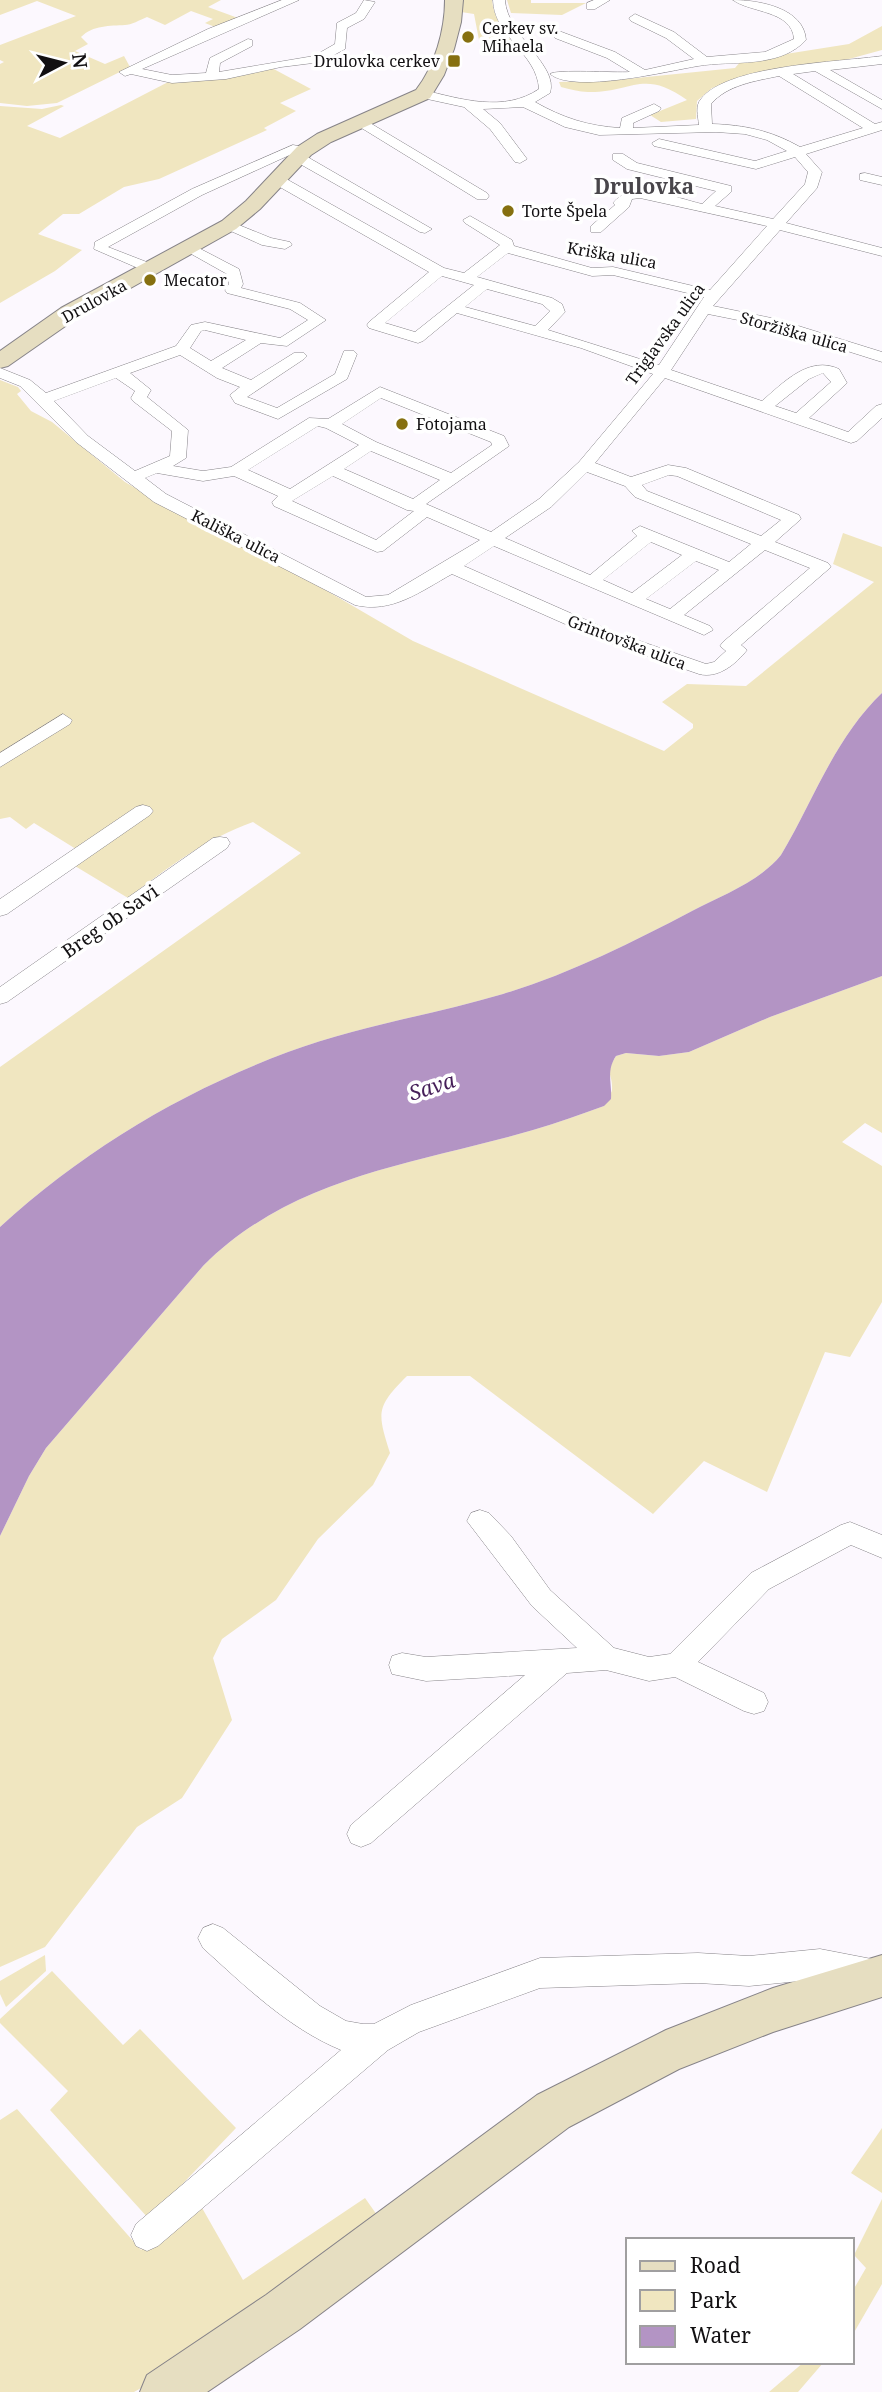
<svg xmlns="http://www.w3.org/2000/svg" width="882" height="2392" font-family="'Noto Serif',serif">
  <rect width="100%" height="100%" fill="#fcf8fe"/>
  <g fill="#f0e6c0">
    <path d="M0 0H221L208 7 238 18 215 27 205 23 213 19 191 11 165 25 147 17C140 20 131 25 125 25 110 26 93 25 81 37L88 44 75 51 105 64 124 56 130 67 57 103 27 106 0 103V64L4 62 0 60V45L76 16 37 1 0 15Z"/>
    <path d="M460 0H492C494 20 506 34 518 50L506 54 479 40 474 14 461 12Z"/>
    <path d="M507 0H531V3H586L562 15 511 13Z"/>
    <path d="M882 26V50L838 62 736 79 712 88 697 101 696 119 661 122 650 115 687 100C643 68 631 93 588 92 579 92 570 89 561 87L559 82 617 80 735 68 741 61 849 44Z"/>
    <path d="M270 67 311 89 280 103 296 111 264 128 267 130 159 179 124 187 79 214H63L38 234 82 250 55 271 0 303V106L42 109 61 105 64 106 27 126 60 138 172 80Z"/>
    <path d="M0 380 18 387 21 391 17 394 31 411 52 422 125 482 170 508 298 574 413 641 664 751 693 728V724L662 702 687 684 746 686 874 582 833 564 843 533 882 547V693C834 739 814 800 781 855 759 882 722 895 692 911 631 943 569 974 503 994 432 1015 358 1026 288 1052 181 1092 84 1150 0 1227V1067L301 853 253 822C207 838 167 868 128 898L70 863 84 854 34 823 26 829 10 817 0 819Z"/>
    <path d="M882 976V1133L865 1123 842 1142 882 1166V1302L850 1357 825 1352 767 1492 704 1461 653 1514 470 1376H407C376 1407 377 1412 390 1453L373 1485 318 1539 276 1600 222 1639 213 1658 232 1720 182 1798 137 1827 45 1947 0 1967V1536L29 1476 46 1448 203 1266C294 1175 416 1164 533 1130 557 1123 581 1114 604 1106 606 1102 611 1094 612 1090 613 1073 604 1075 616 1056L626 1053 659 1056 689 1052 770 1017Z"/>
    <path d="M45 1955 46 1971 6 2007 0 1994V1981Z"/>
    <path d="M52 1971 123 2045 140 2029 236 2128 149 2219 50 2110 68 2091 0 2023V2019Z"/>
    <path d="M17 2109 141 2250 197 2199 243 2280 365 2198 377 2215 163 2376 134 2392H0V2120Z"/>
    <path d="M882 2128V2193L851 2173Z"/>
    <path d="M882 2199V2284L852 2336V2292L866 2268 854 2255Z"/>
    <path d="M804 2362H838L823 2363 798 2392H769Z"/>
  </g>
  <path fill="#b394c4" d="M882 693V976L770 1017 689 1052 659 1056 626 1053 616 1056C606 1071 612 1082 611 1099L604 1106C581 1114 557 1123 533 1130 416 1164 294 1175 203 1266L46 1448 29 1476 0 1536V1227C84 1150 181 1092 288 1052 358 1026 432 1015 503 994 569 974 631 943 692 911 722 895 759 882 781 855 814 800 834 739 882 693Z"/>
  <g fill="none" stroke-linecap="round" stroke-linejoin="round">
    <defs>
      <g id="street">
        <path d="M282 0H299L142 69 172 75 206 73 210 58 248 39 252 40V46L220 63 219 72 314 56 335 44 337 23 356 13 364 0 375 2 364 19 347 28 345 49 321 62 281 67 226 79 172 83 131 74 125 76 119 72 208 29Z"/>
        <path d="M493 0H505C507 36 559 65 550 93L535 102C563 118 588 126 620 128L622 118 654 104 661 108 659 111 633 123V128L699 125C698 116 695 106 701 99 727 65 840 62 882 56V64L830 70 882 100V109L815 71 793 74 875 124 882 122V130L806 154 822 172 817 188 786 223 882 248V256L780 230 713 306 776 319 882 352V362L768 326 708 314 671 370 762 401C783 383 809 355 839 369L847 383 809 418 848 432 876 406 882 404V418L857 441 851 443 665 378 595 463 631 477 668 465 686 468 799 515 801 519 775 542 828 563 831 567 741 645 747 650C736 664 718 679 699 674L599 639 452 574C421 591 392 614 355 605L154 502 76 442 20 386 0 378V368L30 380 46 393 176 346 191 325 205 322 280 338 308 320 290 309 227 293 225 290 229 284 227 274 186 251V245L191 244 239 269 243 284 241 288 300 303 326 320 287 346 261 343 222 368 251 380 294 353H304L307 356 304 359 247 397 277 408 335 374 344 351H354L357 354 347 379 278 419 235 403 230 395 240 387 217 378 180 355 130 373 151 390 147 397 188 430 186 458 173 466 203 471 231 467 309 418 328 419 380 387 504 436 509 446 426 504 491 532 539 499 579 462 653 374 581 348 457 313 423 341 418 343 369 328 367 325 369 322 429 272 271 182V176H281L444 268 464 273 500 245 465 223 463 220 470 216 512 240 514 246 592 268 613 267 710 290 767 226 640 198 632 199 629 207 601 232H591V226L615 205 613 203C633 178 675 198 702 204L716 191 627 169 613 160V154H623L637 163 731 186V192L715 206 773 219 805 184 808 172 795 157 756 169 654 146 652 143 659 139 755 161 787 151 767 140 745 134 716 132 599 135 565 127 523 107 483 109 500 123 527 159 520 163 515 162 490 129 464 107 418 97 417 94 423 90C461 99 504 113 539 89 537 53 494 37 493 0ZM779 76 863 128 800 147C772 131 745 125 712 124L711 104C727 85 755 81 779 76ZM508 253 592 276 613 275 704 297 659 365 548 330 565 312 562 304 552 298 477 277ZM442 276 474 285 415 332 385 323ZM487 289 542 304 550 311 535 326 465 307ZM205 330 246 340 211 361 190 348 201 331ZM823 373 831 382 796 413 775 406 809 379ZM116 378 135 391 131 398 133 401 172 431 170 456 135 471 88 436 54 401ZM381 398 491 442 492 445 451 473 376 442 342 424ZM318 426 326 428 359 445 290 489 248 470ZM371 451 440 480 413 499 344 469ZM587 472 625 486 635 497 751 544 729 562 640 526 632 531 637 536 590 575 505 538 551 507ZM157 473 203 481 234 476 278 496 272 502 274 506 377 552 383 551 427 517 480 540 388 595 366 597 166 494 145 478ZM669 475 677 476 781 520 761 536 647 491 642 485ZM333 476 407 510 414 511 376 540 292 501ZM651 542 682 555 632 593 603 580ZM494 546 704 635 713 630 710 626 684 615 765 550 810 568 723 642 720 646 726 651 714 662 706 664 611 631 464 566ZM696 561 719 570 670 609 646 599Z"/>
        <path d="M594 0H610L595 9H587V3Z"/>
        <path d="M733 0C759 0 804 8 806 40 779 69 733 60 698 66 668 71 574 94 550 74 556 69 615 73 630 72L607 58 555 38V32L559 31 615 52 645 70 694 59 666 38 631 21 629 18 635 14 674 32 707 57 765 52 794 39C792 10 750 13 733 0Z"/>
        <path d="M360 117 487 193 489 196 487 199H477L355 124V118Z"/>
        <path d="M293 145 309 148 311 151 304 155 432 229 425 233 420 232 293 160 291 157 294 153 202 195 108 247 157 266 159 269 157 272H147L94 249 95 242 192 189Z"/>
        <path d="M865 173 882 177V185L860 180V174Z"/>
        <path d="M229 221 271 238 290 242 292 245 285 249 262 245 224 228 222 225Z"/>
        <path d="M63 714 72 720 70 724 0 767V753Z"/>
        <path d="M143 805 150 807 153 811 150 815 7 914 0 916V899L136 807Z"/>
        <path d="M220 837 227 838 230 843 227 848 7 1002 0 1004V987L213 838Z"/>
        <path d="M480 1510 489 1513 511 1536 550 1590 614 1648 649 1657 670 1654 751 1573 841 1525 850 1522 882 1535V1558L851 1545 769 1589 698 1662 764 1693 768 1702 764 1711 754 1714 744 1711 675 1677 649 1681 606 1670 567 1673 371 1843 361 1847 351 1843 347 1834 351 1825 525 1675 426 1681 392 1674 389 1665 392 1656 402 1653 426 1657 577 1648 532 1606 467 1521 471 1513Z"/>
        <path d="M213 1924 223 1928 320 2006 346 2021 363 2024H374L411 2005 540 1958 698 1953 749 1956 820 1949 882 1961V1991L820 1979 749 1986 698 1983 540 1988 419 2032 388 2050 158 2246 147 2251 136 2246 131 2235 136 2224 341 2050C288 2028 245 1986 203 1948L198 1938 203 1928Z"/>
      </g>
      <g id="secondary">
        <path d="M445 0H463L461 22 454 49 444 75 430 98 331 142 311 155 260 209 236 229 77 318 8 366 0 368V351L61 308 222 221 246 201 297 147 317 134 416 90C435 66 445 30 445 0Z"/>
        <path d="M882 1955V1997L773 2032 679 2069 569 2127 300 2329 207 2392H140L147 2375 266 2295 537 2095 666 2030 773 1988Z"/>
      </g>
    </defs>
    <use href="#street" stroke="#868388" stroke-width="1"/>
    <use href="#secondary" stroke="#868388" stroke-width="2"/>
    <use href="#street" fill="#fff" fill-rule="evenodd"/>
    <use href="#secondary" fill="#e6dec1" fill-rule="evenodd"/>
  </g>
  <g fill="#867010" stroke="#fff" stroke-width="2.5">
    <circle cx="468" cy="37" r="7"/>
    <rect x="447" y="54" width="14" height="14" rx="3.5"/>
    <circle cx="508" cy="211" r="7"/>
    <circle cx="150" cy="280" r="7"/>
    <circle cx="402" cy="424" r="7"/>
  </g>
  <g text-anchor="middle" stroke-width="7" stroke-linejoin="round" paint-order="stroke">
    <g font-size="16" fill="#121012" stroke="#fff" text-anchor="start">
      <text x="482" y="34">Cerkev sv.<tspan x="482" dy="18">Mihaela</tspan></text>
      <text x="440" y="67" text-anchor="end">Drulovka cerkev</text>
      <text x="522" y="217">Torte Špela</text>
      <text x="164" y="286">Mecator</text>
      <text x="416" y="430">Fotojama</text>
    </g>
    <g font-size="16" fill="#121012" stroke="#fff">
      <text transform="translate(612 255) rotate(10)" y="6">Kriška ulica</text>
      <text transform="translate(94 301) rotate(-29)" y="6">Drulovka</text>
      <text transform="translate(794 332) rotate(16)" y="6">Storžiška ulica</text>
      <text transform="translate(665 334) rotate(-54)" y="6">Triglavska ulica</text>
      <text transform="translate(236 536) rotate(27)" y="6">Kališka ulica</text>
      <text transform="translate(627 642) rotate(21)" y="6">Grintovška ulica</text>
    </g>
    <g font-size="19" fill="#121012" stroke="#fff">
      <text transform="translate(110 921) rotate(-35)" y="7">Breg ob Savi</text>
    </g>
    <g font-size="21" font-weight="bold" fill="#49464b" stroke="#fff">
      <text x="644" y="194">Drulovka</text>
    </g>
    <g font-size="21" font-style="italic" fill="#461f59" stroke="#fff">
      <text transform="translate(432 1087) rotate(-18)" y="7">Sava</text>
    </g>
  </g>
  <rect x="626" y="2238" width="228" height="126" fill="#ffffff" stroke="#a09fa0" stroke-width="2"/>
  <rect x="640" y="2261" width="35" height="10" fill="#e6dec1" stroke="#a09fa0" stroke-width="2"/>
  <text x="690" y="2273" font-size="21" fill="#121012">Road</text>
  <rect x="640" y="2290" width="35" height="21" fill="#f0e6c0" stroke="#a09fa0" stroke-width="2"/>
  <text x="690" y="2308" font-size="21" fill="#121012">Park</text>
  <rect x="640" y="2326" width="35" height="21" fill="#b394c4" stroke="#a09fa0" stroke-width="2"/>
  <text x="690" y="2343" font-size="21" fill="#121012">Water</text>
  <g transform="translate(63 63) rotate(83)" stroke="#ffffff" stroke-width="5" paint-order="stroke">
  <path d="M0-5L12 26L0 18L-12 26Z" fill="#121012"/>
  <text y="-10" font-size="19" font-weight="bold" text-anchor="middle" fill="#121012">N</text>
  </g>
</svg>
